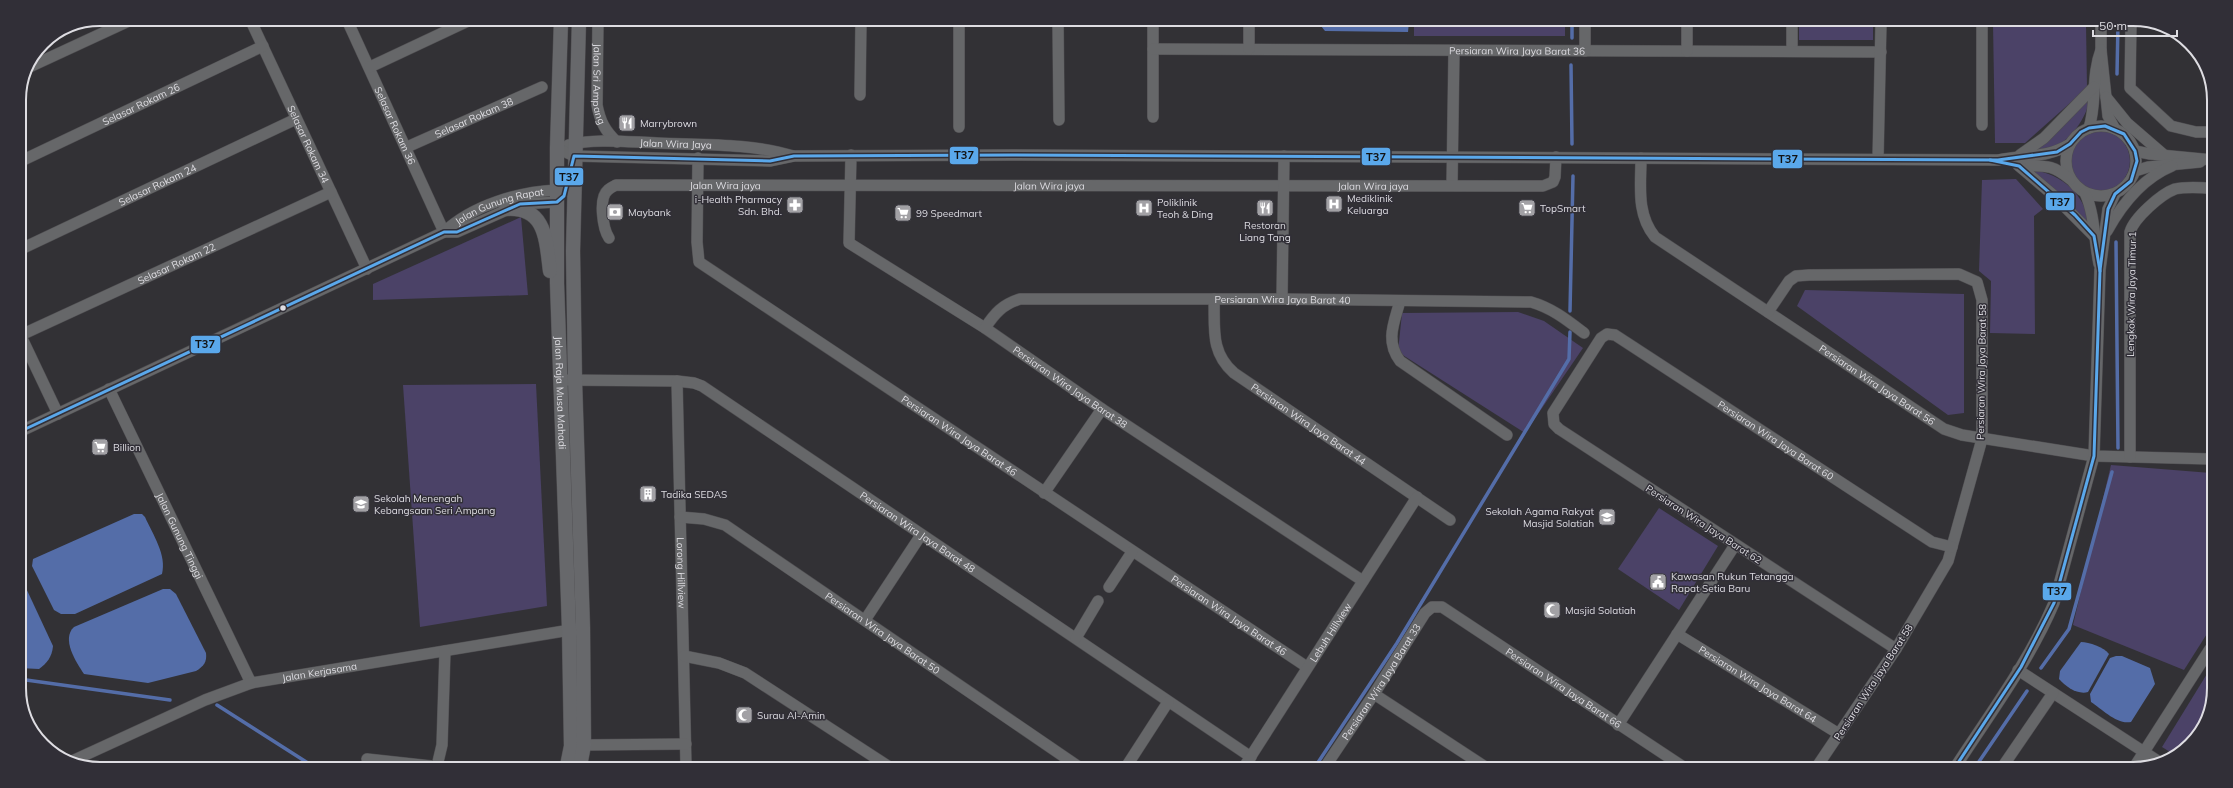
<svg xmlns="http://www.w3.org/2000/svg" width="2233" height="788" font-family="Mulish,sans-serif">
  <rect width="100%" height="100%" fill="#323135"/>
  <g fill="#4b4267">
    <rect x="1414" y="22" width="151" height="14"/>
    <path d="M1799 22 1873 23V40H1799Z"/>
    <path d="M1993 23H2086L2087 88 2025 143H1995Z"/>
    <path d="M2090 99C2086 118 2071 141 2052 148 2047 150 2040 150 2034 151Z"/>
    <circle cx="2100" cy="161" r="30"/>
    <path d="M2029 169C2062 174 2084 192 2090 226Z"/>
    <path d="M2016 179 2043 209 2034 216 2035 334 1990 333 1991 281 1979 271 1982 180Z"/>
    <path d="M521 217 528 295 373 300V284Z"/>
    <path d="M1805 290 1964 294V413L1948 415 1797 306Z"/>
    <path d="M1518 312 1544 321 1583 348 1525 433 1398 352 1402 313Z"/>
    <path d="M536 384 547 606 420 627 403 385Z"/>
    <path d="M2111 465 2211 473 2210 629 2184 670 2073 625Z"/>
    <path d="M1659 508 1718 546 1679 610 1618 569Z"/>
    <path d="M2210 669V714L2182 752 2175 755 2162 747Z"/>
  </g>
  <g fill="#546da8">
    <path d="M1317 21 1409 22 1408 32 1325 31Z"/>
    <path d="M134 514H142L145 517C153 535 167 555 162 574L75 614H61L54 610 32 566 33 559Z"/>
    <path d="M19 573 53 646C52 657 47 663 39 669L19 668Z"/>
    <path d="M163 589H170L176 594 206 653C207 662 204 666 196 671L148 683 84 674C76 662 61 639 74 627Z"/>
    <path d="M2081 642C2089 642 2104 647 2109 654L2088 692C2078 695 2066 687 2059 679L2060 671Z"/>
    <path d="M2116 656H2122L2150 668 2155 684 2131 722C2117 725 2102 709 2091 702L2090 694 2110 658Z"/>
  </g>
  <g fill="none" stroke-linecap="round" stroke-linejoin="round">
    <g stroke="#546da8" stroke-width="3.5">
      <path d="M1572 22V38"/>
      <path d="M1571 65 1572 144"/>
      <path d="M2117 74 2118 23"/>
      <path d="M2116 242 2118 448"/>
      <path d="M1570 311 1573 176"/>
      <path d="M2041 668 2069 629 2112 472"/>
      <path d="M19 679 170 700"/>
      <path d="M217 705 311 765"/>
      <path d="M1315 767 1397 643 1569 359 1570 332"/>
      <path d="M1974 769 2027 691"/>
    </g>
    <defs>
      <g id="minor">
        <path id="s1" d="M250 19 367 269"/>
        <path id="s2" d="M347 20 444 232"/>
        <path id="s3" d="M598 20 597 105C600 121 605 131 617 142"/>
        <path d="M1058 21 1059 120"/>
        <path d="M1153 21V117"/>
        <path d="M1792 22V51"/>
        <path d="M2101 23V50L2108 116 2115 129"/>
        <path d="M2131 23 2130 88 2171 126 2196 132H2214"/>
        <path id="s4" d="M1153 49 1881 52"/>
        <path d="M1249 49V21"/>
        <path d="M1585 51V22"/>
        <path d="M1687 51V22"/>
        <path d="M370 67 470 20"/>
        <path d="M25 69 133 19"/>
        <path d="M860 95 861 21"/>
        <path d="M2106 97 2127 123 2164 155"/>
        <path d="M1982 125V23"/>
        <circle cx="2101" cy="161" r="35"/>
        <path d="M959 127V21"/>
        <path d="M2089 128C2097 103 2091 76 2101 50"/>
        <path id="s5" d="M568 145C596 138 628 142 657 143 702 145 751 143 793 156"/>
        <path id="s6" d="M407 147 542 87"/>
        <path d="M557 148 574 156 770 161 794 156 1012 155 1998 160C2026 154 2046 159 2070 144"/>
        <path d="M2135 151 2150 154 2213 160"/>
        <path id="s7" d="M851 155 849 243 985 328 1102 409 1363 581"/>
        <path d="M2020 155 2044 138 2094 87"/>
        <path id="s8" d="M698 158 697 242 699 262 1307 667"/>
        <path id="s9" d="M1641 158C1641 185 1636 214 1655 237L1944 429 1962 435 2094 456 2211 459"/>
        <path d="M1878 159 1881 23"/>
        <path id="s10" d="M19 162 263 46"/>
        <path d="M2018 165C2043 167 2049 162 2070 179"/>
        <path d="M2019 166 2052 194 2094 236"/>
        <path d="M2135 171 2148 167 2200 162"/>
        <path d="M1452 185 1454 50"/>
        <path d="M2085 193C2095 215 2094 240 2099 264"/>
        <path d="M2107 231C2122 204 2143 178 2172 166"/>
        <path d="M444 232H457L520 204 557 202"/>
        <path id="s11" d="M609 238C603 229 598 198 608 190 610 188 614 186 616 185L1543 186 1553 182 1555 177 1556 157"/>
        <path id="s12" d="M19 250 296 119"/>
        <path id="s13" d="M1214 299C1215 328 1210 352 1234 373L1450 520"/>
        <path d="M1282 299 1284 156"/>
        <path d="M1400 301C1394 323 1385 341 1400 361L1507 435"/>
        <path d="M1768 312 1789 281 1796 276 1809 275 1959 274 1977 282 1982 300V439L1948 561 1896 649 1816 768"/>
        <path id="s14" d="M985 328C995 313 1002 305 1020 299H1282L1531 302C1552 308 1567 320 1584 333"/>
        <path d="M19 332 58 414"/>
        <path id="s15" d="M21 335 331 192"/>
        <path id="s16" d="M561 380 677 381 694 383 702 386 1251 757"/>
        <path id="s17" d="M677 381 686 766"/>
        <path id="s18" d="M109 389 251 683"/>
        <path id="s19" d="M19 432 444 232C473 205 518 192 557 190"/>
        <path d="M2130 457V232C2134 218 2161 194 2175 189 2187 186 2201 188 2213 188"/>
        <path d="M1044 493 1102 409"/>
        <path id="s20" d="M680 517 704 519 725 525 1079 767"/>
        <path d="M1109 587 1132 552"/>
        <path d="M865 620 921 535"/>
        <path id="s21" d="M1677 634 1839 734"/>
        <path d="M1076 638 1098 601"/>
        <path id="s22" d="M1896 649 1559 429 1554 424 1553 413 1601 338 1607 334 1615 335 1932 542 1952 547"/>
        <path d="M684 656 719 663 745 673 888 766"/>
        <path d="M2018 670 2158 761"/>
        <path d="M1374 694 1487 768"/>
        <path d="M1618 725 1735 545"/>
        <path d="M584 745 686 744"/>
        <path d="M367 759 431 766"/>
        <path id="s23" d="M70 762 205 700 251 683 576 629"/>
        <path d="M437 766 442 745 445 651"/>
        <path d="M1126 767 1168 702"/>
        <path id="s24" d="M1244 767 1417 497"/>
        <path id="s25" d="M1325 767 1374 694 1425 613 1432 607H1442L1685 768"/>
        <path d="M1954 769C1989 715 2029 662 2054 603L2094 456 2100 270 2108 209 2115 194"/>
        <path d="M2001 769 2053 693"/>
        <path d="M2133 769 2210 649"/>
      </g>
      <g id="major">
        <path id="s26" d="M561 20 557 148V283L569 629 571 746 567 766"/>
        <path d="M579 20 573 251 575 380 583 628 584 745 580 766"/>
        <path d="M506 209C546 206 546 240 550 271"/>
      </g>
    </defs>
    <use href="#minor" stroke="#4e4d50" stroke-width="12"/>
    <use href="#major" stroke="#4e4d50" stroke-width="15"/>
    <use href="#minor" stroke="#666769" stroke-width="11"/>
    <use href="#major" stroke="#67686b" stroke-width="14"/>
    <defs>
      <g id="bus-1">
        <path d="M1990 160 2019 166 2075 215 2094 236 2100 271"/>
        <path d="M19 432 444 232H457L520 204 557 202 564 196 574 156 770 161 794 156 1012 155 1998 160 2057 152 2070 144 2081 132 2089 128 2105 126 2124 134 2135 151 2137 161 2131 181 2115 194 2108 209 2100 270 2094 456 2054 603 2021 667 1954 769"/>
      </g>
    </defs>
    <use href="#bus-1" stroke="#312f37" stroke-width="6"/>
    <use href="#bus-1" stroke="#5aa8eb" stroke-width="3"/>
  </g>
  <defs>
    <symbol id="restaurant-square" viewBox="-11 -11 22 22"><rect x="-9" y="-9" width="18" height="18" rx="4" fill="#a2a1a5" stroke="#312f37"/><path d="M-5-6h1v4h1v-4h1v4h1v-4h1v5L-1.5 .5V6h-2V.5L-5-1ZM5-6V6H3V1.5H1.5Q1.5-4 5-6Z" fill="#fff"/></symbol>
    <symbol id="hospital-square" viewBox="-11 -11 22 22"><rect x="-9" y="-9" width="18" height="18" rx="4" fill="#a2a1a5" stroke="#312f37"/><path d="M-5-5h3v3.5h4V-5h3V5h-3V1.5h-4V5h-3Z" fill="#fff"/></symbol>
    <symbol id="pharmacy-square" viewBox="-11 -11 22 22"><rect x="-9" y="-9" width="18" height="18" rx="4" fill="#a2a1a5" stroke="#312f37"/><path d="M-2-6h4v4h4v4h-4v4h-4v-4h-4v-4h4Z" fill="#fff"/></symbol>
    <symbol id="supermarket-square" viewBox="-11 -11 22 22"><rect x="-9" y="-9" width="18" height="18" rx="4" fill="#a2a1a5" stroke="#312f37"/><path d="M-6-5.5h2.5l.6 2H6L4.5 2H-2.5L-4.4-4H-6ZM-1.5 3.2a1.3 1.3 0 1 0 .1 0ZM3 3.2a1.3 1.3 0 1 0 .1 0Z" fill="#fff"/></symbol>
    <symbol id="bank-square" viewBox="-11 -11 22 22"><rect x="-9" y="-9" width="18" height="18" rx="4" fill="#a2a1a5" stroke="#312f37"/><path d="M-6-4H6V4H-6ZM0-2.3a2.3 2.3 0 1 0 0 4.6a2.3 2.3 0 1 0 0-4.6Z" fill="#fff"/></symbol>
    <symbol id="building-square" viewBox="-11 -11 22 22"><rect x="-9" y="-9" width="18" height="18" rx="4" fill="#a2a1a5" stroke="#312f37"/><path d="M-4-6H4V6H1V3H-1V6H-4ZM-2.5-4.3h1.7v1.8h-1.7ZM.8-4.3h1.7v1.8H.8ZM-2.5-1h1.7V.8h-1.7ZM.8-1h1.7V.8H.8Z" fill="#fff"/></symbol>
    <symbol id="school-square" viewBox="-11 -11 22 22"><rect x="-9" y="-9" width="18" height="18" rx="4" fill="#a2a1a5" stroke="#312f37"/><path d="M0-5L7-2L0 1L-7-2ZM-4 1L0 2.5L4 1V4Q0 6-4 4Z" fill="#fff"/></symbol>
    <symbol id="civic-square" viewBox="-11 -11 22 22"><rect x="-9" y="-9" width="18" height="18" rx="4" fill="#a2a1a5" stroke="#312f37"/><path d="M-.6-6.5H3V-4.5H.6V-3L4-1V1h2V6H-6V1h2V-1L-.6-3ZM-1.2 2.5V6h2.4V2.5Z" fill="#fff"/></symbol>
    <symbol id="mosque-square" viewBox="-11 -11 22 22"><rect x="-9" y="-9" width="18" height="18" rx="4" fill="#a2a1a5" stroke="#312f37"/><path d="M3.5-4.9A6 6 0 1 0 3.5 4.9A5 5 0 1 1 3.5-4.9Z" fill="#fff"/></symbol>
  </defs>
  <g fill-rule="evenodd">
    <use href="#restaurant-square" x="617" y="113" width="20" height="20"/>
    <use href="#hospital-square" x="1324" y="194" width="20" height="20"/>
    <use href="#pharmacy-square" x="785" y="195" width="20" height="20"/>
    <use href="#hospital-square" x="1134" y="198" width="20" height="20"/>
    <use href="#restaurant-square" x="1255" y="198" width="20" height="20"/>
    <use href="#supermarket-square" x="1517" y="198" width="20" height="20"/>
    <use href="#bank-square" x="605" y="202" width="20" height="20"/>
    <use href="#supermarket-square" x="893" y="203" width="20" height="20"/>
    <use href="#supermarket-square" x="90" y="437" width="20" height="20"/>
    <use href="#building-square" x="638" y="484" width="20" height="20"/>
    <use href="#school-square" x="351" y="494" width="20" height="20"/>
    <use href="#school-square" x="1597" y="507" width="20" height="20"/>
    <use href="#civic-square" x="1648" y="572" width="20" height="20"/>
    <use href="#mosque-square" x="1542" y="600" width="20" height="20"/>
    <use href="#mosque-square" x="734" y="705" width="20" height="20"/>
  </g>
  <circle fill="#dedde2" stroke="#312f37" stroke-width="1.5" cx="283" cy="308" r="3.5"/>
  <g text-anchor="middle" stroke-width="3" stroke-linejoin="round" paint-order="stroke">
    <g font-size="10" fill="#dedde2" stroke="#312f37">
      <text dy="4" stroke="none"><textPath href="#s4" startOffset="364">Persiaran Wira Jaya Barat 36</textPath></text>
      <text dy="4" stroke="none"><textPath href="#s3" startOffset="64">Jalan Sri Ampang</textPath></text>
      <text dy="4" stroke="none"><textPath href="#s10" startOffset="135">Selasar Rokam 26</textPath></text>
      <text dy="4" stroke="none"><textPath href="#s6" startOffset="73">Selasar Rokam 38</textPath></text>
      <text dy="4" stroke="none"><textPath href="#s2" startOffset="116">Selasar Rokam 36</textPath></text>
      <text dy="4" stroke="none"><textPath href="#s1" startOffset="138">Selasar Rokam 34</textPath></text>
      <text dy="4" stroke="none"><textPath href="#s5" startOffset="108">Jalan Wira Jaya</textPath></text>
      <text dy="4" stroke="none"><textPath href="#s11" startOffset="169">Jalan Wira jaya</textPath></text>
      <text dy="4" stroke="none"><textPath href="#s12" startOffset="153">Selasar Rokam 24</textPath></text>
      <text dy="4" stroke="none"><textPath href="#s11" startOffset="817">Jalan Wira jaya</textPath></text>
      <text dy="4" stroke="none"><textPath href="#s11" startOffset="493">Jalan Wira jaya</textPath></text>
      <text dy="4" stroke="none"><textPath href="#s19" startOffset="532">Jalan Gunung Rapat</textPath></text>
      <text dy="4" stroke="none"><textPath href="#s15" startOffset="171">Selasar Rokam 22</textPath></text>
      <text transform="translate(2131 294) rotate(-89)" y="4">Lengkok Wira Jaya Timur 1</text>
      <text dy="4" stroke="none"><textPath href="#s14" startOffset="309">Persiaran Wira Jaya Barat 40</textPath></text>
      <text transform="translate(1981 372) rotate(-89)" y="4">Persiaran Wira Jaya Barat 58</text>
      <text dy="4" stroke="none"><textPath href="#s9" startOffset="349">Persiaran Wira Jaya Barat 56</textPath></text>
      <text dy="4" stroke="none"><textPath href="#s7" startOffset="352">Persiaran Wira Jaya Barat 38</textPath></text>
      <text dy="4" stroke="none"><textPath href="#s26" startOffset="373">Jalan Raja Musa Mahadi</textPath></text>
      <text dy="4" stroke="none"><textPath href="#s13" startOffset="170">Persiaran Wira Jaya Barat 44</textPath></text>
      <text dy="4" stroke="none"><textPath href="#s8" startOffset="417">Persiaran Wira Jaya Barat 46</textPath></text>
      <text dy="4" stroke="none"><textPath href="#s22" startOffset="717">Persiaran Wira Jaya Barat 60</textPath></text>
      <text transform="translate(1704 524) rotate(33)" y="4">Persiaran Wira Jaya Barat 62</text>
      <text dy="4" stroke="none"><textPath href="#s16" startOffset="402">Persiaran Wira Jaya Barat 48</textPath></text>
      <text dy="4" stroke="none"><textPath href="#s18" startOffset="163">Jalan Gunung Tinggi</textPath></text>
      <text dy="4" stroke="none"><textPath href="#s17" startOffset="192">Lorong Hillview</textPath></text>
      <text dy="4" stroke="none"><textPath href="#s8" startOffset="741">Persiaran Wira Jaya Barat 46</textPath></text>
      <text dy="4" stroke="none"><textPath href="#s24" startOffset="160">Lebuh Hillview</textPath></text>
      <text dy="4" stroke="none"><textPath href="#s20" startOffset="237">Persiaran Wira Jaya Barat 50</textPath></text>
      <text dy="4" stroke="none"><textPath href="#s23" startOffset="267">Jalan Kerjasama</textPath></text>
      <text dy="4" stroke="none"><textPath href="#s25" startOffset="102">Persiaran Wira Jaya Barat 33</textPath></text>
      <text transform="translate(1873 682) rotate(-57)" y="4">Persiaran Wira Jaya Barat 58</text>
      <text dy="4" stroke="none"><textPath href="#s21" startOffset="95">Persiaran Wira Jaya Barat 64</textPath></text>
      <text dy="4" stroke="none"><textPath href="#s25" startOffset="349">Persiaran Wira Jaya Barat 66</textPath></text>
    </g>
    <g font-size="10" fill="#dedde2" stroke="#312f37" text-anchor="start">
      <text x="640" y="127">Marrybrown</text>
      <text x="1347" y="202">Mediklinik<tspan x="1347" dy="12">Keluarga</tspan></text>
      <text x="782" y="203" text-anchor="end">i-Health Pharmacy<tspan x="782" dy="12">Sdn. Bhd.</tspan></text>
      <text x="1157" y="206">Poliklinik<tspan x="1157" dy="12">Teoh &amp; Ding</tspan></text>
      <text x="1540" y="212">TopSmart</text>
      <text x="628" y="216">Maybank</text>
      <text x="916" y="217">99 Speedmart</text>
      <text x="1265" y="229" text-anchor="middle">Restoran<tspan x="1265" dy="12">Liang Tang</tspan></text>
      <text x="113" y="451">Billion</text>
      <text x="661" y="498">Tadika SEDAS</text>
      <text x="374" y="502">Sekolah Menengah<tspan x="374" dy="12">Kebangsaan Seri Ampang</tspan></text>
      <text x="1594" y="515" text-anchor="end">Sekolah Agama Rakyat<tspan x="1594" dy="12">Masjid Solatiah</tspan></text>
      <text x="1671" y="580">Kawasan Rukun Tetangga<tspan x="1671" dy="12">Rapat Setia Baru</tspan></text>
      <text x="1565" y="614">Masjid Solatiah</text>
      <text x="757" y="719">Surau Al-Amin</text>
    </g>
  </g>
  <path d="M0 0H2233V788H0ZM100 26H2133A74 74 0 0 1 2207 100V688A74 74 0 0 1 2133 762H100A74 74 0 0 1 26 688V100A74 74 0 0 1 100 26Z" fill="#312f37" fill-rule="evenodd"/>
  <path fill="none" stroke="#dedde2" stroke-width="2" d="M100 26H2133A74 74 0 0 1 2207 100V688A74 74 0 0 1 2133 762H100A74 74 0 0 1 26 688V100A74 74 0 0 1 100 26Z"/>
  <g stroke="#312f37" stroke-width="1.5">
    <rect x="949" y="146" width="30" height="19" rx="4" fill="#5aa8eb"/>
    <rect x="1361" y="147" width="30" height="19" rx="4" fill="#5aa8eb"/>
    <rect x="1772" y="149" width="31" height="20" rx="4" fill="#5aa8eb"/>
    <rect x="554" y="167" width="30" height="19" rx="4" fill="#5aa8eb"/>
    <rect x="2045" y="192" width="30" height="19" rx="4" fill="#5aa8eb"/>
    <rect x="190" y="335" width="31" height="19" rx="4" fill="#5aa8eb"/>
    <rect x="2042" y="582" width="30" height="19" rx="4" fill="#5aa8eb"/>
  </g>
  <g font-size="11" text-anchor="middle" font-weight="bold" fill="#111">
    <text x="964" y="159">T37</text>
    <text x="1376" y="161">T37</text>
    <text x="1788" y="163">T37</text>
    <text x="569" y="181">T37</text>
    <text x="2060" y="206">T37</text>
    <text x="205" y="348">T37</text>
    <text x="2057" y="595">T37</text>
  </g>
  <path d="M2093 30v6h84v-6" fill="none" stroke="#dedde2" stroke-width="2"/>
  <text x="2099" y="30" font-size="12" fill="#dedde2" stroke="#312f37" stroke-width="3" paint-order="stroke">50 m</text>
</svg>
